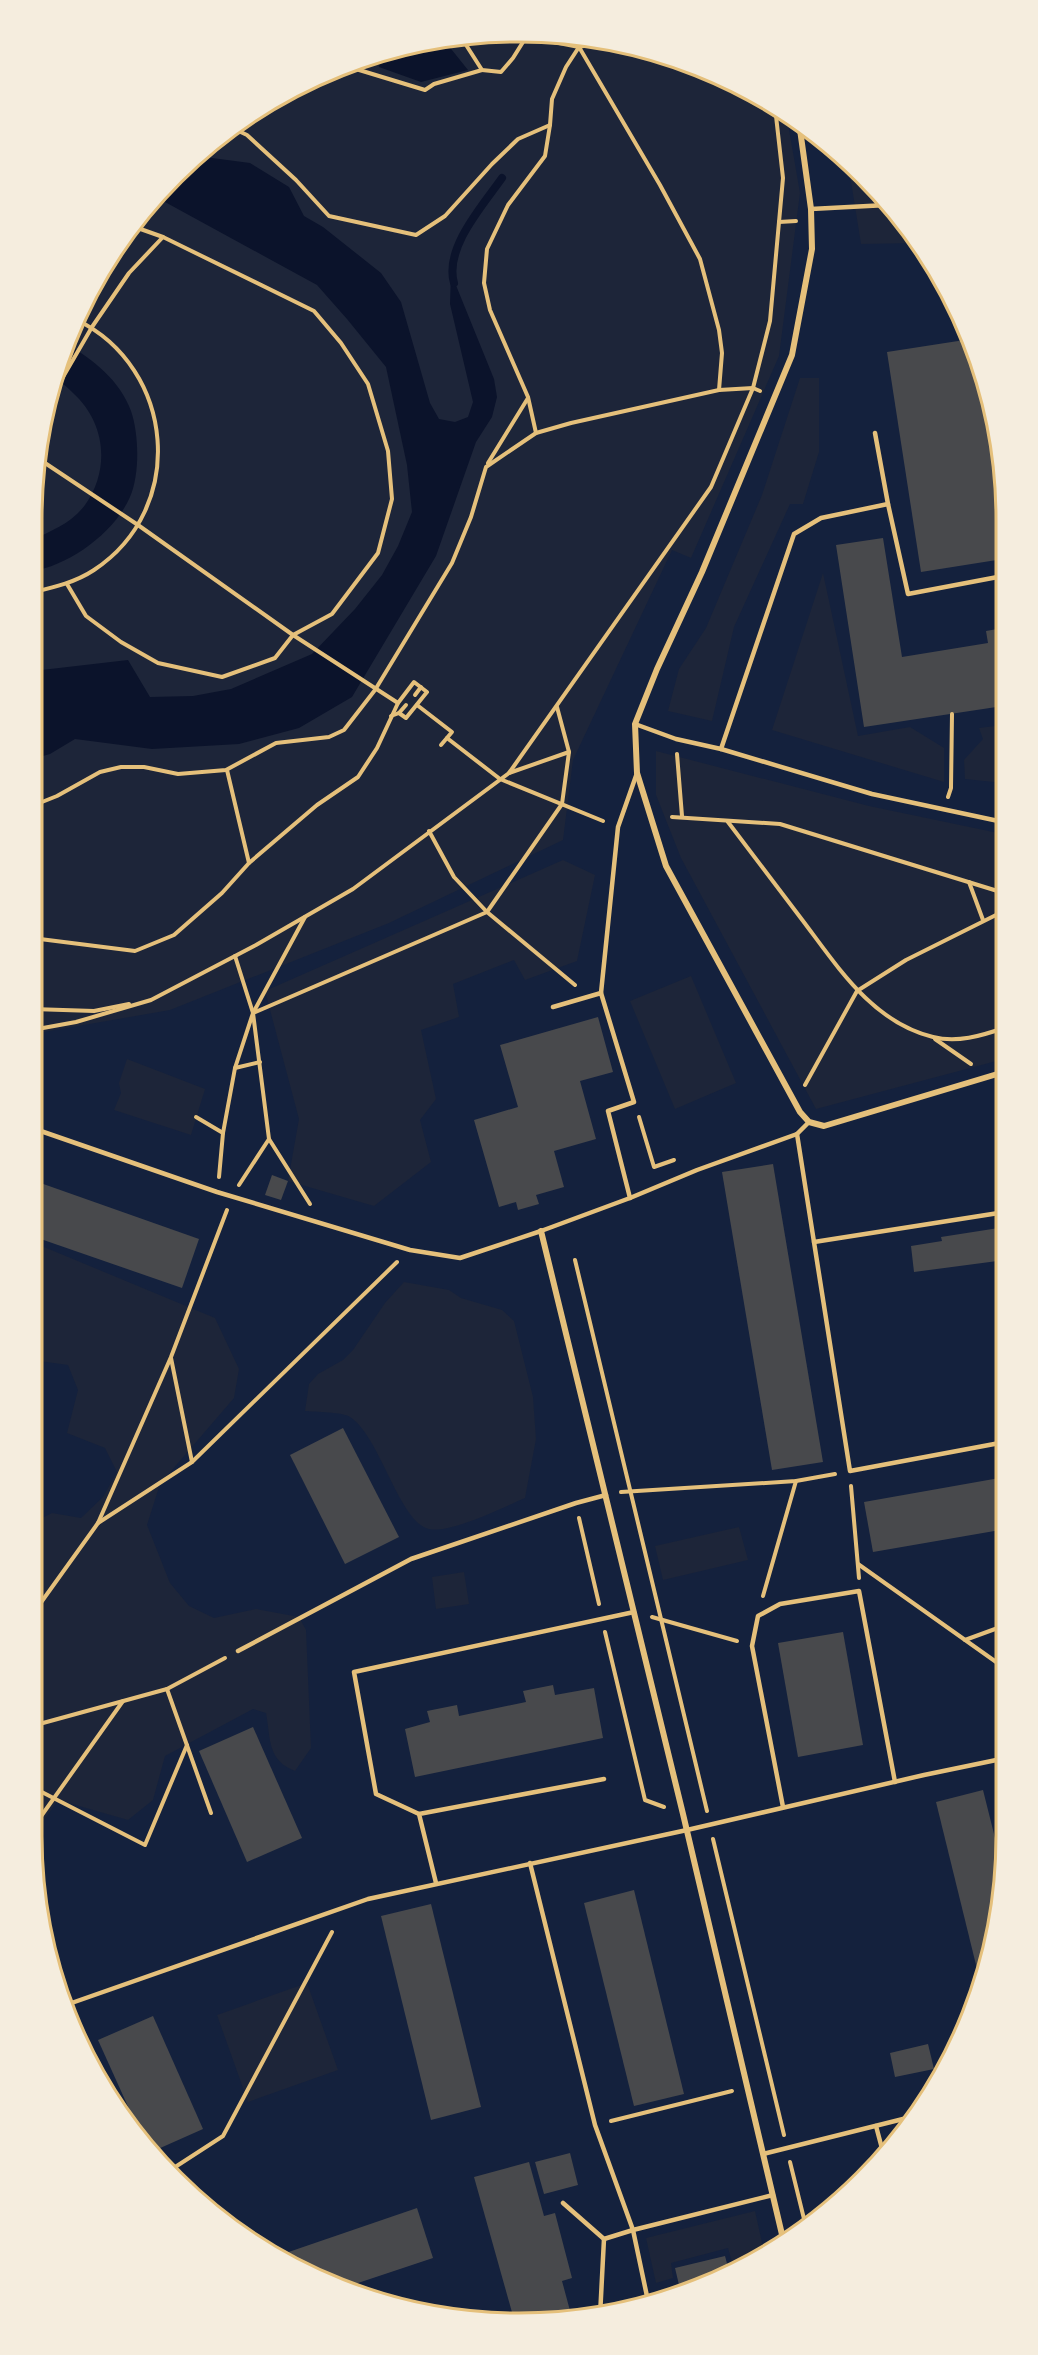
<svg xmlns="http://www.w3.org/2000/svg" width="1038" height="2355" font-family="'Open Sans',sans-serif">
  <rect width="100%" height="100%" fill="#14213d"/>
  <g fill="#1d2539">
    <path d="M487 33 583 36 676 57 786 112 800 193 779 356 691 558 672 550 573 760 563 840 389 923 170 1010 32 1034V519L57 362 97 275 153 197 223 132 304 82 393 48Z"/>
    <path d="M849 169 906 222 918 243 861 244Z"/>
    <path d="M800 378H819V452L803 504H790L734 627 712 721 668 711 679 669 706 628 762 495Z"/>
    <path d="M823 573 858 736 910 727 944 748V782L772 730Z"/>
    <path d="M1003 725V783L965 779 964 760 983 739 979 728Z"/>
    <path d="M656 751 869 806 1003 834 1004 1059 816 1109 681 858 656 795Z"/>
    <path d="M563 860 595 875 577 961 525 980 514 960 453 984 459 1017 421 1030 436 1099 420 1120 431 1162 374 1206 288 1181 299 1119 265 991Z"/>
    <path d="M691 976 736 1083 675 1109 630 1001Z"/>
    <path d="M127 1059 205 1089 191 1135 114 1110 121 1093 119 1083Z"/>
    <path d="M32 1242 215 1318 239 1369 234 1398 160 1484 147 1525 170 1583 189 1606 214 1618 256 1609 299 1617 306 1630 311 1748 295 1771C267 1760 271 1740 266 1713L253 1709 165 1756 153 1800 128 1820 58 1800 37 1830 32 1824V1523L52 1513 81 1518 103 1497 117 1472 105 1448 67 1433 78 1390 68 1365 32 1360Z"/>
    <path d="M404 1282 449 1290 461 1298 502 1310 514 1321 533 1397 536 1439 525 1498C504 1507 450 1534 429 1529 399 1522 380 1436 350 1417 343 1412 315 1412 305 1411L309 1384 318 1374 343 1360 353 1350 385 1303Z"/>
    <path d="M739 1527 748 1560 663 1580 655 1546Z"/>
    <path d="M464 1572 469 1604 436 1609 432 1577Z"/>
    <path d="M307 1983 338 2070 248 2102 217 2015Z"/>
    <path d="M755 2211 765 2256 734 2269 728 2248 671 2263 673 2278 656 2283 646 2238Z"/>
  </g>
  <g fill="#0b132b">
    <path d="M444 40 468 70 421 82 379 67 377 58 369 57 393 48Z"/>
    <path d="M197 156 250 163 289 187 304 216 323 227 381 273 401 302 430 403 439 419 455 422 468 417 473 402 450 304 451 273 494 379 497 397 492 417 476 442 436 556 352 697 299 728 239 744 152 749 75 739 50 754 32 759 33 671 128 660 150 697 193 696 231 689 312 654 355 609 382 575 398 546 412 512 407 465 386 367 347 319 317 285 154 196Z"/>
    <path d="M66 343C93 360 120 380 131 411 139 434 140 474 130 497 115 532 69 566 32 571V540C51 531 72 523 85 505 111 468 105 422 73 393 67 387 62 382 55 379L57 362Z"/>
  </g>
  <g fill="none" stroke-linecap="round" stroke-linejoin="round">
    <path stroke="#0b132b" stroke-width="8" d="M454 283C444 248 483 205 502 178"/>
  </g>
  <g fill="#48494c">
    <path d="M971 339 1002 455 1003 559 921 572 887 352Z"/>
    <path d="M883 538 902 657 988 643 986 631 1003 628V706L864 727 836 545Z"/>
    <path d="M598 1017 613 1072 580 1081 596 1139 554 1151 564 1187 536 1195 539 1204 518 1210 516 1202 499 1207 474 1120 518 1107 500 1045Z"/>
    <path d="M773 1164 823 1462 772 1470 722 1172Z"/>
    <path d="M272 1175 288 1181 281 1200 265 1195Z"/>
    <path d="M32 1180 199 1239 182 1288 32 1236Z"/>
    <path d="M1005 1227V1260L914 1272 911 1246 942 1241 941 1237Z"/>
    <path d="M343 1428 399 1537 345 1564 290 1455Z"/>
    <path d="M1005 1477 1006 1529 873 1552 864 1502Z"/>
    <path d="M843 1632 863 1745 798 1757 778 1643Z"/>
    <path d="M553 1685 555 1695 594 1688 603 1738 415 1777 405 1729 430 1722 427 1711 457 1705 459 1716 526 1702 523 1691Z"/>
    <path d="M253 1727 302 1838 247 1862 199 1751Z"/>
    <path d="M983 1790 1002 1866 984 1971 978 1973 936 1802Z"/>
    <path d="M634 1890 684 2094 634 2106 584 1903Z"/>
    <path d="M431 1904 481 2107 431 2120 381 1916Z"/>
    <path d="M153 2016 203 2129 149 2153 98 2040Z"/>
    <path d="M928 2044 934 2069 895 2077 890 2053Z"/>
    <path d="M570 2153 578 2185 544 2194 535 2162Z"/>
    <path d="M529 2162 544 2216 555 2213 572 2278 562 2281 572 2318 515 2323 474 2177Z"/>
    <path d="M417 2208 433 2258 349 2286 274 2257Z"/>
    <path d="M725 2256 729 2271 680 2289 675 2268Z"/>
  </g>
  <g fill="none" stroke-linecap="round" stroke-linejoin="round">
    <g stroke="#e5c07b" stroke-width="4">
      <path d="M461 37 482 70 501 72 513 58 528 34"/>
      <path d="M528 37 579 47 604 41"/>
      <path d="M579 47 660 185 700 259 719 330 722 353 719 390"/>
      <path d="M346 66 425 90 434 84 482 70"/>
      <path d="M230 127 247 135 296 180 329 216 416 235 445 216 492 164 518 139 550 125 552 99 566 67 579 47 578 36"/>
      <path d="M779 222 796 221"/>
      <path d="M52 396 92 327 129 273 163 237"/>
      <path d="M536 433 528 397 490 310 484 283 487 249 508 205 545 156 550 125"/>
      <path d="M42 461 138 525 293 635 398 703"/>
      <path d="M41 463 44 457V441"/>
      <path d="M488 463 528 398"/>
      <path d="M67 584 86 616 121 642 158 663 222 677 275 658 293 635 332 614 378 553 392 499 388 451 368 384 341 343 314 311 163 237 132 226"/>
      <path d="M34 592C55 587 76 582 94 570 188 508 175 368 77 320"/>
      <path d="M415 695 421 687"/>
      <path d="M417 705 452 732 441 745"/>
      <path d="M391 716 399 713 406 705"/>
      <path d="M447 738 500 779 603 821"/>
      <path d="M677 754 682 816"/>
      <path d="M227 770 249 863"/>
      <path d="M509 773 711 487 753 388 770 321 783 178 775 107"/>
      <path d="M948 797 951 788 952 714"/>
      <path d="M32 806 57 796 100 772 121 767H144L178 774 226 770 276 743 329 737 344 730 375 690 452 563 471 517 486 467 536 433 571 423 719 390 753 388 760 391"/>
      <path d="M672 817 780 824 1004 893"/>
      <path d="M728 822C752 854 776 885 800 917 836 964 871 1022 933 1037 957 1043 981 1036 1004 1028"/>
      <path d="M429 831 454 877 487 912 575 985"/>
      <path d="M969 882 983 920"/>
      <path d="M32 938 135 951 174 935 222 893 249 863 317 805 358 777 377 748 398 703 414 682 427 692 406 718 399 713"/>
      <path d="M235 956 253 1013 269 1139 239 1185"/>
      <path d="M32 1009 94 1011 129 1004"/>
      <path d="M253 1013 487 912 562 804 569 752 557 707"/>
      <path d="M32 1030 76 1022 151 1000 256 945 353 889 509 773 569 752"/>
      <path d="M935 1039 971 1064"/>
      <path d="M235 1068 253 1013 305 917"/>
      <path d="M805 1085 857 991 906 960 1004 911"/>
      <path d="M196 1117 223 1133"/>
      <path d="M639 1117 654 1167 674 1160"/>
      <path d="M269 1139 310 1204"/>
      <path d="M219 1177 223 1133 235 1068 260 1062"/>
      <path d="M575 1260 707 1811"/>
      <path d="M171 1358 192 1462"/>
      <path d="M851 1486 859 1578"/>
      <path d="M621 1492 796 1481 835 1474"/>
      <path d="M579 1518 599 1604"/>
      <path d="M98 1523 192 1462 397 1262"/>
      <path d="M858 1564 1006 1669"/>
      <path d="M763 1596 796 1481"/>
      <path d="M32 1615 98 1523 171 1357 227 1210"/>
      <path d="M652 1617 737 1641"/>
      <path d="M605 1632 645 1800 664 1807"/>
      <path d="M965 1640 1006 1625"/>
      <path d="M167 1689 211 1813"/>
      <path d="M32 1726 167 1689 225 1658"/>
      <path d="M32 1787 145 1845 187 1745"/>
      <path d="M32 1829 123 1701"/>
      <path d="M713 1839 784 2135"/>
      <path d="M611 2121 732 2091"/>
      <path d="M790 2162 806 2227"/>
      <path d="M169 2171 223 2136 332 1932"/>
    </g>
    <g stroke="#e5c07b" stroke-width="4.5">
      <path d="M811 209 887 205"/>
      <path d="M875 433 888 504 908 594 1003 576"/>
      <path d="M635 724 676 739 721 749 872 794 1003 822"/>
      <path d="M721 749 794 534 821 518 888 504"/>
      <path d="M601 993 618 827 637 773"/>
      <path d="M553 1007 601 993 634 1102 608 1111 630 1198"/>
      <path d="M999 1073 1004 1110"/>
      <path d="M32 1128 217 1192 410 1250 460 1258 541 1231 630 1198 697 1170 797 1134 809 1122"/>
      <path d="M797 1134 850 1471 1005 1442"/>
      <path d="M814 1242 1005 1212"/>
      <path d="M238 1651 411 1559 576 1503 606 1495"/>
      <path d="M997 1760 1006 1794"/>
      <path d="M783 1807 752 1646 758 1616 780 1604 859 1591 895 1782"/>
      <path d="M419 1814 376 1794 354 1672 634 1612"/>
      <path d="M530 1863 595 2125 633 2230 604 2239 563 2203"/>
      <path d="M436 1883 419 1814 604 1779"/>
      <path d="M63 2006 368 1899 687 1830 924 1775 1006 1758"/>
      <path d="M876 2126 884 2156"/>
      <path d="M763 2154 915 2116"/>
      <path d="M648 2301 633 2230 773 2195"/>
      <path d="M600 2316 604 2239"/>
    </g>
    <g stroke="#e5c07b" stroke-width="6">
      <path d="M799 122 811 209 812 249 792 355 702 572 657 669 635 724 637 773 666 866 800 1112 809 1122 824 1126 1004 1072"/>
      <path d="M541 1231 683 1814 784 2243"/>
    </g>
  </g>
  <path d="M0 0H1038V2355H0ZM519 42H519A477 477 0 0 1 996 519V1836A477 477 0 0 1 519 2313H519A477 477 0 0 1 42 1836V519A477 477 0 0 1 519 42Z" fill="#f5edde" fill-rule="evenodd"/>
  <path fill="none" stroke="#e5c07b" stroke-width="3" d="M519 42H519A477 477 0 0 1 996 519V1836A477 477 0 0 1 519 2313H519A477 477 0 0 1 42 1836V519A477 477 0 0 1 519 42Z"/>
</svg>
